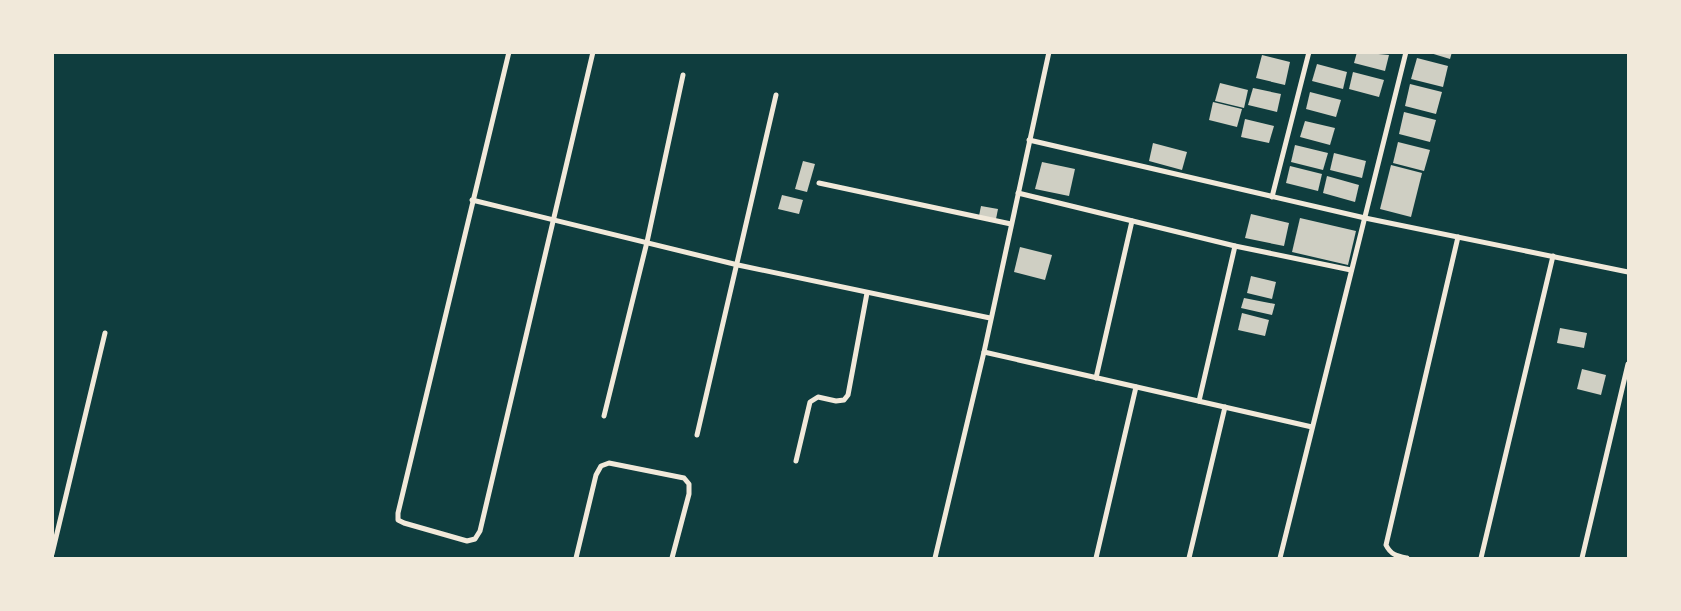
<svg xmlns="http://www.w3.org/2000/svg" width="1681" height="611" font-family="Arial,sans-serif">
  <rect width="100%" height="100%" fill="#0f3d3e"/>
  <g fill="#cfcfc3">
    <path d="M1357 52 1389 55 1385 71 1354 63Z"/>
    <path d="M1427 52H1452L1450 59Z"/>
    <path d="M1262 55 1290 62 1285 85 1256 78Z"/>
    <path d="M1417 58 1448 66 1443 87 1411 79Z"/>
    <path d="M1317 64 1347 72 1343 89 1312 81Z"/>
    <path d="M1353 72 1384 80 1379 97 1349 89Z"/>
    <path d="M1220 83 1248 90 1244 108 1215 101Z"/>
    <path d="M1410 84 1442 92 1436 114 1405 106Z"/>
    <path d="M1253 88 1281 94 1277 112 1248 105Z"/>
    <path d="M1310 92 1341 100 1336 117 1306 109Z"/>
    <path d="M1213 102 1242 109 1237 127 1209 120Z"/>
    <path d="M1404 112 1436 120 1430 142 1399 134Z"/>
    <path d="M1245 119 1274 126 1269 143 1241 137Z"/>
    <path d="M1305 121 1335 128 1330 145 1300 137Z"/>
    <path d="M1398 142 1430 150 1424 171 1393 163Z"/>
    <path d="M1153 143 1187 152 1182 170 1149 161Z"/>
    <path d="M1295 145 1328 153 1323 170 1291 162Z"/>
    <path d="M1334 153 1366 161 1362 178 1330 170Z"/>
    <path d="M803 161 815 164 807 192 795 189Z"/>
    <path d="M1042 162 1075 169 1069 196 1035 189Z"/>
    <path d="M1391 165 1422 173 1411 217 1380 209Z"/>
    <path d="M1290 166 1322 174 1318 191 1286 183Z"/>
    <path d="M1327 176 1359 185 1355 202 1323 193Z"/>
    <path d="M782 195 803 200 799 214 778 209Z"/>
    <path d="M981 206 998 209 996 219 979 216Z"/>
    <path d="M1251 214 1289 223 1284 246 1245 238Z"/>
    <path d="M1300 218 1356 231 1348 265 1292 252Z"/>
    <path d="M1020 247 1052 255 1045 280 1014 272Z"/>
    <path d="M1251 276 1276 282 1272 299 1247 293Z"/>
    <path d="M1244 298 1275 304 1272 315 1241 308Z"/>
    <path d="M1242 313 1269 320 1265 336 1238 330Z"/>
    <path d="M1560 328 1587 333 1584 348 1557 343Z"/>
    <path d="M1582 369 1606 375 1601 395 1577 389Z"/>
  </g>
  <g fill="none" stroke-linecap="round" stroke-linejoin="round">
    <g stroke="#f1e9da" stroke-width="5">
      <path d="M509 52 398 513V520L404 523 467 541 475 539 480 531 593 52"/>
      <path d="M1029 140 1365 218 1628 272"/>
      <path d="M819 183 1011 224"/>
      <path d="M1018 193 1235 246 1351 270"/>
      <path d="M1272 197 1309 52"/>
      <path d="M472 200 738 265 990 318"/>
      <path d="M984 352 1312 427"/>
      <path d="M1096 378 1132 221"/>
      <path d="M1199 401 1235 246"/>
      <path d="M604 416 647 242 683 75"/>
      <path d="M697 435 776 95"/>
      <path d="M796 461 810 402 818 397 836 401 844 400 848 395 867 293"/>
      <path d="M52 554 105 333"/>
      <path d="M576 558 596 475 601 466 609 463 684 478 689 484V494L672 558"/>
      <path d="M935 558 984 352 1049 52"/>
      <path d="M1096 558 1136 387"/>
      <path d="M1189 558 1225 407"/>
      <path d="M1280 558 1406 52"/>
      <path d="M1407 558C1397 556 1391 555 1386 545L1458 237"/>
      <path d="M1481 558 1553 256"/>
      <path d="M1582 558 1628 364"/>
    </g>
  </g>
  <rect width="1681" height="611" fill="none" stroke="#f1e9da" stroke-width="108"/>
</svg>
